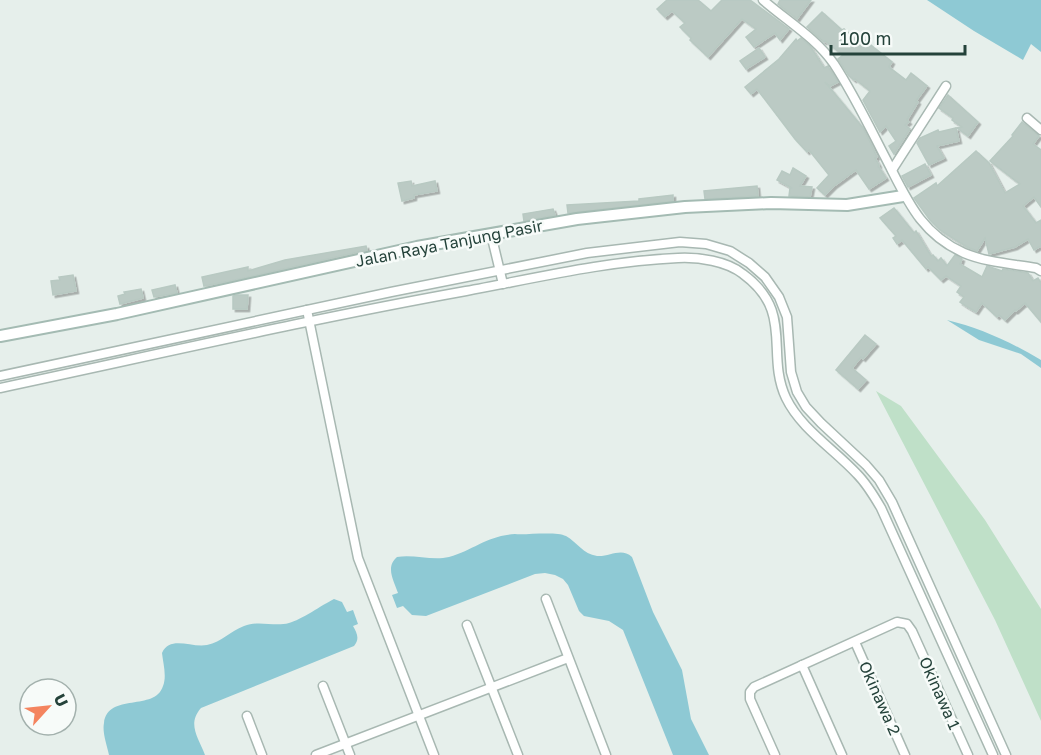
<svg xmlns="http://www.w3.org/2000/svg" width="1041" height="755" font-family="'Golos Text',sans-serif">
  <defs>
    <filter id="shadow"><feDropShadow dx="2.5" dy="2.5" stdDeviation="0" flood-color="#0004"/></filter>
  </defs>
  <rect width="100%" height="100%" fill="#e6efeb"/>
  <path fill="#bfe0c8" d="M876 391 901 406 985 520 1041 609V721L995 620Z"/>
  <g fill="#8ec9d4">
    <path d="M927 0H1041V52L1031 44 1023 60 974 31Z"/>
    <path d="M947 320C980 328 1011 342 1041 360V368L1021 354 979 340Z"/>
    <path d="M515 534C527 535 556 531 566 536 577 542 583 554 597 556 610 557 621 547 632 557L653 612 682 670 691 719 709 755H673L623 630 609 621 584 616 579 611 568 585 563 579 555 575 545 573 535 574 426 616 412 615 403 606 397 608 392 595 398 593C394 581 385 567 397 557 414 554 432 561 449 557 474 550 486 536 515 534Z"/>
    <path d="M334 599 342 602 347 612 353 610 358 624 353 626C357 633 360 639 354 646L201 708C187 724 198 737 205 755H109C107 745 102 732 104 723 108 692 155 712 163 686 167 676 163 663 162 653 170 635 191 648 207 645 222 642 230 631 244 626 259 620 274 627 289 623 301 620 322 605 334 599Z"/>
  </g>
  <g fill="#bbcac4" stroke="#b8c9c2" stroke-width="1.5" filter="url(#shadow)">
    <path d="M667 0H698L711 11 722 0H750L789 29 780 40 775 33 754 47 746 37 756 29 742 19 708 57 690 40 691 38 680 27 685 23 672 11 665 17 657 9Z"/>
    <path d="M780 0H811L797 19 778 4Z"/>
    <path d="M822 12 842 30 844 29 859 42 862 38 892 62 889 67 906 80 911 73 927 86 916 101 918 102 907 120 909 122 905 125 910 129 894 154 889 146 896 141 886 126 880 132 863 100 870 91 855 79 854 80 849 76 838 59 843 55 825 41 824 42 807 27Z"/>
    <path d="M801 38 810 46 824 68 828 66 829 68 838 82 830 86 825 82 863 128 872 146 877 157 875 158 879 165 878 166 886 178 869 189 856 170 834 186 825 195 817 188 829 175 809 150 807 152 795 139 757 89 751 94 745 87 779 59 796 39 797 41Z"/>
    <path d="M759 48 765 57 746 69 740 61Z"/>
    <path d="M948 95 978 122 968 136 957 128 962 127 952 120 953 118 939 108Z"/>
    <path d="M1022 122 1039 136 1033 144 1041 150V207L1034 197 1023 206 1036 223 1041 220V246L1034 250 1028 239 1015 247 989 254 985 238 977 251 967 247 940 230 930 220 914 198 936 183 937 186 976 151 989 163 1005 193 1020 184 990 161 1013 136 1012 135Z"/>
    <path d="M956 128 959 141 937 146 944 158 929 165 917 143 920 138 938 130 939 132Z"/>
    <path d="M925 164 931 175 908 187 902 176Z"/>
    <path d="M793 168 806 176 800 186 812 187 810 197 789 196 790 188H792L777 180 782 171 790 175Z"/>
    <path d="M411 181 412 186 435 181 437 191 414 195V198L402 201 398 183Z"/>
    <path d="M757 186 758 196 705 199 704 191Z"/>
    <path d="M673 195V201L568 213 567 205 639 201V199Z"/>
    <path d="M894 208 914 233 916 231 931 256 933 255 938 261 941 258 947 266 955 255 962 259 960 264 982 277 987 266 1002 271 1003 269 1028 273 1033 281 1038 278 1041 283V322L1025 303 1016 311 1015 310 1005 320 999 315 997 317 982 303 976 312 966 306 960 302 964 297 957 292 961 286 946 276 941 280 928 267 926 269 902 240 897 244 893 238 896 236 880 218Z"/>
    <path d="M553 209 555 215 524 221 523 214Z"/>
    <path d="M366 246 367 250 235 280 204 286 202 277 248 267V271L285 260Z"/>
    <path d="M73 275 76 291 53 295 51 281 60 280 59 277Z"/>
    <path d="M175 285 177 293 154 297 152 290Z"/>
    <path d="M141 289 143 298 120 304 118 296 125 294 124 292Z"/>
    <path d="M237 295H248L247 309H233V296Z"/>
    <path d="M865 335 876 344 863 359 861 357 852 368 866 380 858 389 836 370Z"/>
  </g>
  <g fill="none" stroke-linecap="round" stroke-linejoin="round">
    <defs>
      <g id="street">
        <path d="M763 0C787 21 816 38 834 64 853 93 869 126 885 157 906 197 919 233 964 253 985 262 1013 264 1036 268L1041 271"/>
        <path d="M1027 118 1041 130"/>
        <path d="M892 170 946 86"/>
        <path d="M491 234 503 284"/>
        <path d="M307 310 358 558 434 755"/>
        <path d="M0 376 391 292 587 253 680 242 706 244 730 251 749 263 765 277 779 297 787 317 791 372 797 392 806 407 821 423 866 465 879 480 892 502 1006 755"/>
        <path d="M0 388C155 355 310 319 466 291 536 278 607 261 678 258 699 257 727 261 743 274 795 312 765 353 786 398 801 429 834 449 857 474 867 484 874 496 881 508L993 755"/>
        <path d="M546 599 606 755"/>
        <path d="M467 625 518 755"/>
        <path d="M855 642 905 755"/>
        <path d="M802 665 842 755"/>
        <path d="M323 686 350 755"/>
        <path d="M247 716 262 755"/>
        <path d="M316 755 568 658"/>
        <path d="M775 755 750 699V692L754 687 897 622 907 624 912 631 968 755"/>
      </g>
      <path id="secondary" d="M0 336 117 314 417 247 577 219 685 207 771 203 847 205 903 196"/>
    </defs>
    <use href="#street" stroke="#a8b8b2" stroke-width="11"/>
    <use href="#secondary" stroke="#a4bbb3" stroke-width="14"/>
    <use href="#street" stroke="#fff" stroke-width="8"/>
    <use href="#secondary" stroke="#fff" stroke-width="10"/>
  </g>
  <g text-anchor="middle" stroke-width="5" stroke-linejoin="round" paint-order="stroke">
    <g font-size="16" fill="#24423a" stroke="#f7fbf9">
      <text transform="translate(449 243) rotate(-11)" y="6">Jalan Raya Tanjung Pasir</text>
      <text transform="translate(940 693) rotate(66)" y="6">Okinawa 1</text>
      <text transform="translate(880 698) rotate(66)" y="6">Okinawa 2</text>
    </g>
  </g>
  <g transform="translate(48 707) rotate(63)"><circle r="28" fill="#f7fbf9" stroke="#a3b1ad" stroke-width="1.5"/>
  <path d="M0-4.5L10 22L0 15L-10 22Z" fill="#f4845f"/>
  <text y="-9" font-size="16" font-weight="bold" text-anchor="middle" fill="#24423a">U</text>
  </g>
  <path d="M831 45v9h134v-9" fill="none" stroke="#24423a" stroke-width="3"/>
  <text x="840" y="45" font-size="18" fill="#24423a" stroke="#f7fbf9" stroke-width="4.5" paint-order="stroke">100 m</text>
</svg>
